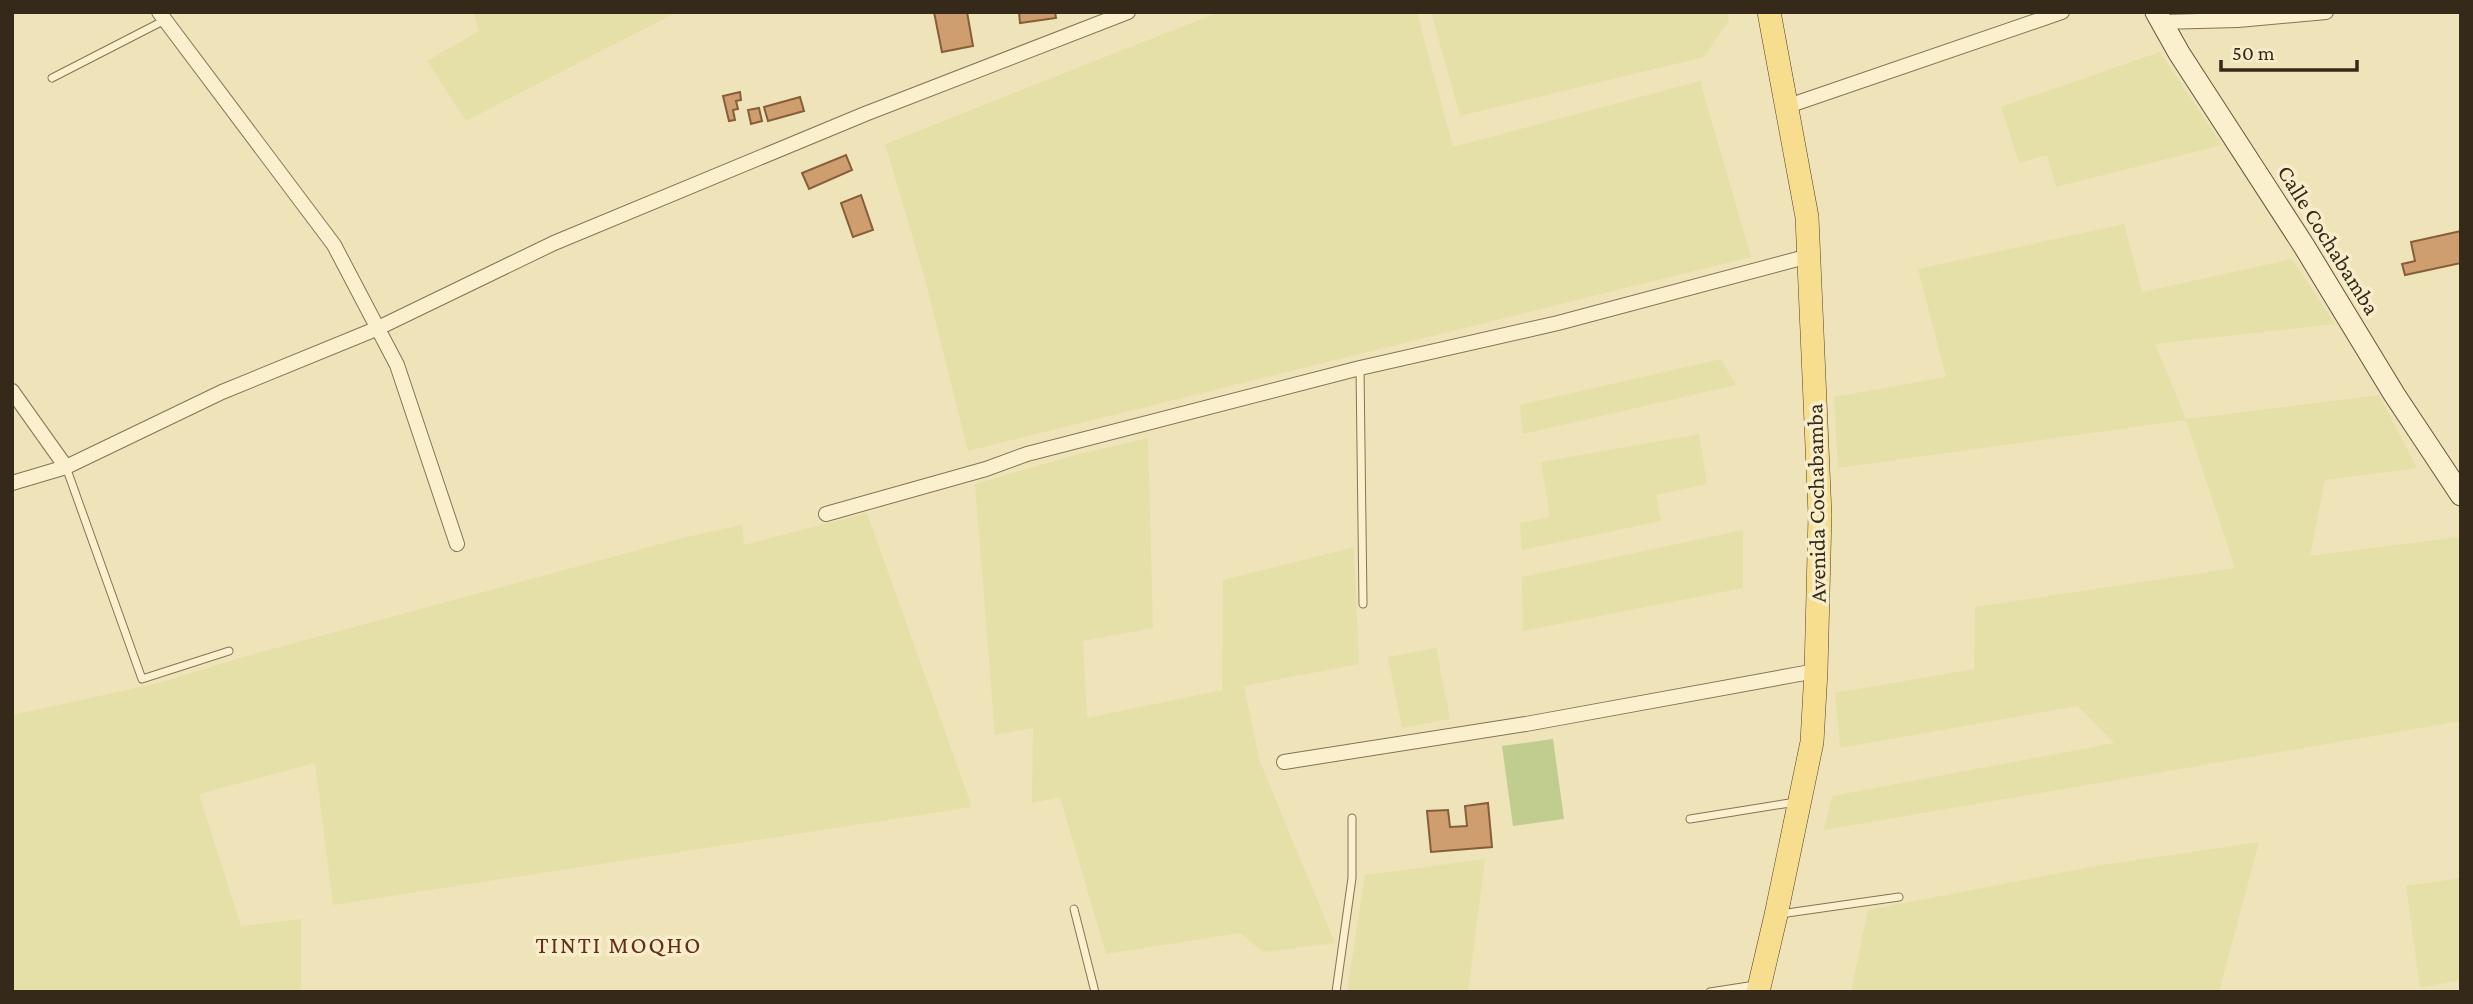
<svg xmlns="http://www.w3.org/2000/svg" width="2473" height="1004" font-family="'Crimson Pro',serif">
  <rect width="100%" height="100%" fill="#efe3ba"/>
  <g fill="#e5e0a7">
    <path d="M473 12H677L466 121 427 61 479 31Z"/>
    <path d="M1219 12H1417L1453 147 1700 81 1751 257 968 451 925 279 885 144Z"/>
    <path d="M1431 12H1728L1729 20 1704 57 1460 116Z"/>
    <path d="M2160 52 2222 145 2056 187 2047 155 2019 163 2001 107Z"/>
    <path d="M2124 224 2142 292 2292 259 2335 324 2155 344 2186 419 2379 395 2417 468 2325 480 2310 556 2457 537 2461 541V721L1824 830 1832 796 2114 743 2078 706 1840 748 1835 693 1974 669 1975 607 2235 568 2186 420 1838 468 1834 397 1946 377 1918 269Z"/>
    <path d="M1721 359 1736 385 1523 434 1520 405Z"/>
    <path d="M1699 434 1707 484 1656 495 1661 521 1522 550 1520 523 1550 517 1541 462Z"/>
    <path d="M1148 438 1153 628 1083 641 1087 718 1222 690 1223 580 1354 547 1359 664 1244 686 1259 759 1335 943 1263 952 1240 933 1106 954 1060 797 1032 803 1033 728 995 735 975 484 1075 455Z"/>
    <path d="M867 513 972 807 333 905 315 763 199 794 241 926 301 919V992H12V715L159 683 243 657 686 537 742 525 744 545Z"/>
    <path d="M1743 530V588L1523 631 1522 577Z"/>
    <path d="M1436 648 1450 719 1402 728 1388 657Z"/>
    <path d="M2259 842 2219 992H1851L1868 910 2096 866Z"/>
    <path d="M1485 859 1468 992H1347L1365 875Z"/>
    <path d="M2461 878V980L2420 988 2406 886Z"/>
  </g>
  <path fill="#c1cd8e" d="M1553 739 1564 819 1513 826 1502 746Z"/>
  <g fill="#cf9e6e" stroke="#865e39" stroke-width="2">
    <path d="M934 12H967L973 46 942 52Z"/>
    <path d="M1019 12H1055L1056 18 1020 23Z"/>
    <path d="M740 92 741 100 736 101 738 109 733 110 735 120 729 121 723 96Z"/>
    <path d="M800 97 804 111 768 121 764 107Z"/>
    <path d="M759 108 762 121 751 124 748 110Z"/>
    <path d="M846 155 852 170 809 189 802 173Z"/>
    <path d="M861 195 873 230 853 237 841 203Z"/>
    <path d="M2461 231V263L2405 275 2402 264 2415 261 2411 242Z"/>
    <path d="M1488 803 1492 847 1431 852 1427 811 1448 810 1450 827 1467 826 1465 806Z"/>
  </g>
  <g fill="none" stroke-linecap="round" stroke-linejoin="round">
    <defs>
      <g id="lane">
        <path d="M52 78 165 20"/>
        <path d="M1360 368 1363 604"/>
        <path d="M66 467 142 679 229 651"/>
        <path d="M1690 819 1796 802"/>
        <path d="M1074 909 1095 992"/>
        <path d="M1780 914 1899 897"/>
        <path d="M1336 992 1352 878V818"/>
        <path d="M1710 992 1755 985"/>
      </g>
      <g id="street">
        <path d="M159 12 334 245 397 365 457 544"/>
        <path d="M2160 22 2238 20 2326 12"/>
        <path d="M1788 106 2062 12"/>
        <path d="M12 391 66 467"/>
        <path d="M12 483 66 467 222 392 376 329 554 243 865 114 1128 12"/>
        <path d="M826 514 986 469 1027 454 1360 368 1558 323 1809 256"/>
        <path d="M1284 762 1526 724 1816 671"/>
      </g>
      <path id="secondary" d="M2156 12 2179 53 2304 246 2394 394 2461 495"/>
      <path id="primary" d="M1758 992 1776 915 1812 742 1816 671 1820 515 1807 217 1769 12"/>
    </defs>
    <use href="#lane" stroke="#867354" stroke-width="9"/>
    <use href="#street" stroke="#867354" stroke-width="16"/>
    <use href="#secondary" stroke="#685338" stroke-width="23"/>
    <use href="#primary" stroke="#534029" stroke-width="24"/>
    <use href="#lane" stroke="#faf0cd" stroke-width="7"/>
    <use href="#street" stroke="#faf0cd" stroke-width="14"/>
    <use href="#secondary" stroke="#faf0cd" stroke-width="21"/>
    <use href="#primary" stroke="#f6de8e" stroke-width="23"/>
  </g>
  <g text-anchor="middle" stroke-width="7" stroke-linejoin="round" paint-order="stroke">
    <g font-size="23" fill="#35291a" stroke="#f7edca">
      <text transform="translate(2329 240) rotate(58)" y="8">Calle Cochabamba</text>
      <text transform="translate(1816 503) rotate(-91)" y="8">Avenida Cochabamba</text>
    </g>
    <g font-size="24" letter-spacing="2" fill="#632d17" stroke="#f7edca">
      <text x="619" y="953">TINTI MOQHO</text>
    </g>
  </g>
  <rect width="2473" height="1004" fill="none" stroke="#35291a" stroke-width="28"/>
  <path d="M2221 60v10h136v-10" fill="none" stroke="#35291a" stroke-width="3.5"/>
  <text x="2232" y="60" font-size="21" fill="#35291a" stroke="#f7edca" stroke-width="5" paint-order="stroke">50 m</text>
</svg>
